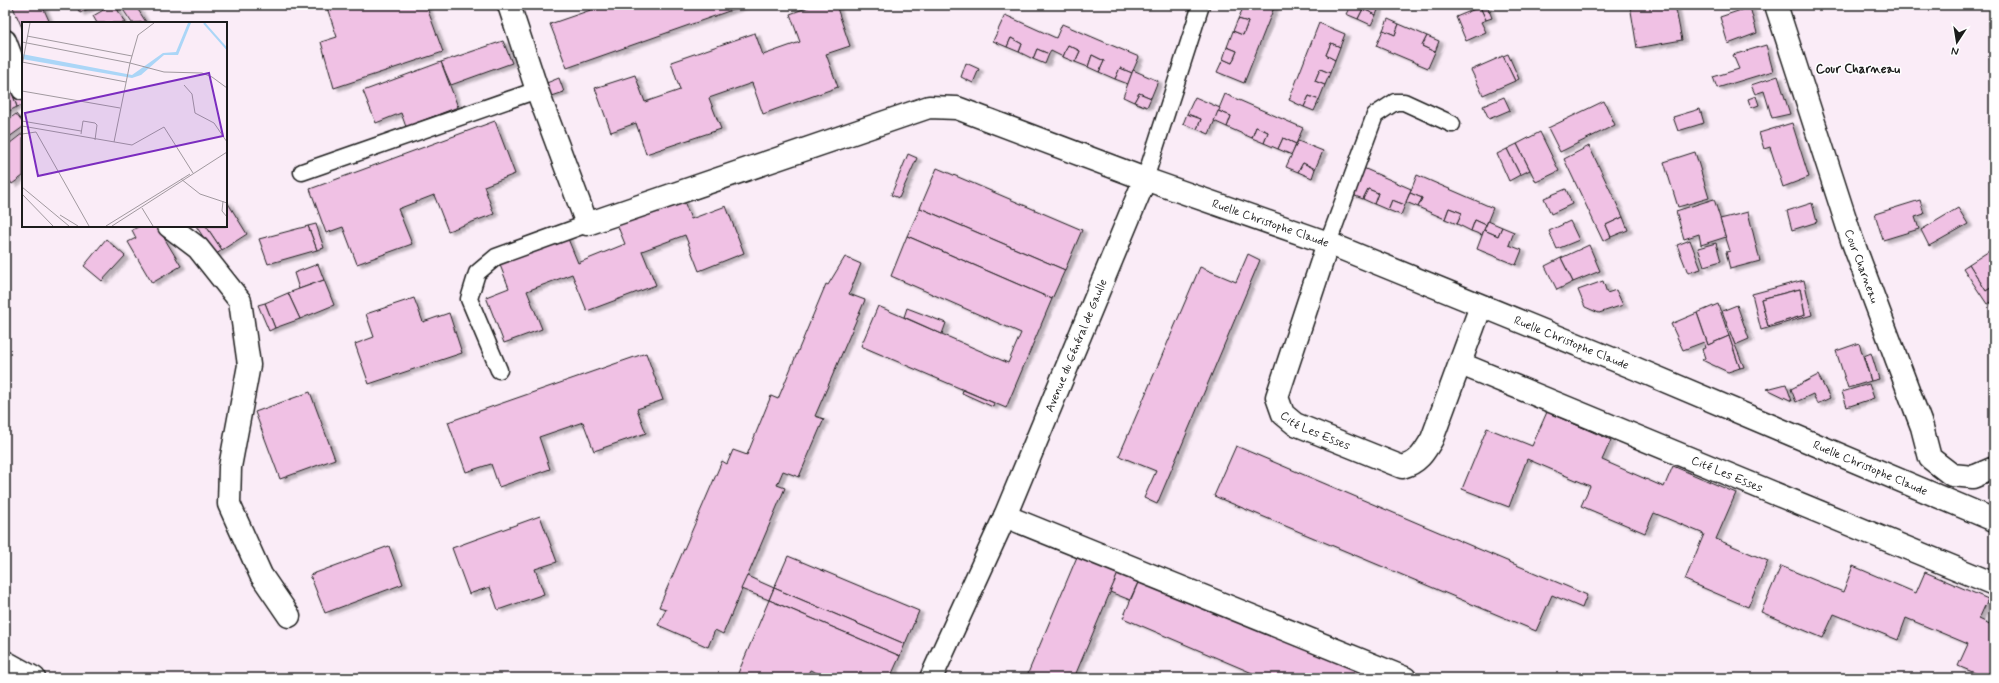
<svg xmlns="http://www.w3.org/2000/svg" width="1999" height="683" font-family="Mynerve,sans-serif">
  <defs>
    <filter id="shadow"><feDropShadow dx="4.5" dy="2.5" stdDeviation="1" flood-color="#0004"/></filter>
  </defs>
  <rect width="100%" height="100%" fill="#faecf7"/>
  <filter id="ink" filterUnits="userSpaceOnUse"><feTurbulence type="fractalNoise" baseFrequency=".025" numOctaves="2"/><feDisplacementMap in="SourceGraphic" scale="8" xChannelSelector="R" yChannelSelector="G"/><feConvolveMatrix kernelMatrix="1 2 1 2 8 2 1 2 1" color-interpolation-filters="sRGB"/></filter>
  <g filter="url(#ink)">
    <g fill="#f0c1e4" stroke="#1c1c1c" fill-rule="evenodd" filter="url(#shadow)">
      <path d="M12 5H42L50 23H23V30Z"/>
      <path d="M76 5H96L80 13Z"/>
      <path d="M112 5H115L125 23H97L93 16Z"/>
      <path d="M120 5H135L146 22 132 23Z"/>
      <path d="M326 5H426L443 52 334 88 321 42 337 37Z"/>
      <path d="M605 5H746L567 68 550 24Z"/>
      <path d="M814 5H836L850 46 826 54 838 87 763 114 752 83 709 98 721 129 646 154 636 123 611 132 595 88 635 75 645 102 680 90 671 62 755 33 763 55 800 42 790 14Z"/>
      <path d="M1244 5H1256L1254 10Z"/>
      <path d="M1256 5H1275L1244 83 1217 72 1223 59 1232 63 1237 51 1227 47 1233 31 1243 35 1248 22 1238 19 1244 6 1254 10Z"/>
      <path d="M1351 5H1380L1376 15 1363 9 1358 19 1346 14Z"/>
      <path d="M1487 5 1492 18 1486 20 1480 7Z"/>
      <path d="M1630 5H1675L1682 40 1637 48Z"/>
      <path d="M1480 7 1486 20 1481 22 1486 32 1466 41 1456 17Z"/>
      <path d="M1750 7 1757 33 1728 44 1720 17Z"/>
      <path d="M1363 9 1376 15 1371 25 1358 19Z"/>
      <path d="M1005 15 1056 38 1062 24 1139 57 1132 73 1120 68 1115 79 1099 72 1104 61 1092 55 1088 67 1075 62 1080 51 1068 45 1063 57 1051 51 1049 54 1037 49 1033 59 1019 52 1022 44 1011 38 1007 47 993 41Z"/>
      <path d="M1238 19 1248 22 1243 35 1233 31Z"/>
      <path d="M1388 19 1399 24 1395 35 1383 30Z"/>
      <path d="M1319 23 1345 34 1340 47 1331 43 1326 55 1335 60 1330 73 1320 69 1315 81 1325 85 1319 100 1309 96 1304 107 1289 100Z"/>
      <path d="M1399 24 1427 36 1422 46 1435 52 1428 68 1376 46 1383 30 1395 35Z"/>
      <path d="M1427 36 1439 41 1435 52 1422 46Z"/>
      <path d="M1011 38 1022 44 1019 52 1007 47Z"/>
      <path d="M503 41 512 63 451 85 441 62Z"/>
      <path d="M1331 43 1340 47 1335 60 1326 55Z"/>
      <path d="M1068 45 1080 51 1075 62 1063 57Z"/>
      <path d="M1766 45 1773 71 1717 88 1713 77 1739 69 1733 55Z"/>
      <path d="M1227 47 1237 51 1232 63 1223 59Z"/>
      <path d="M1037 49 1049 54 1045 64 1033 59Z"/>
      <path d="M1508 54 1519 79 1515 81 1503 56Z"/>
      <path d="M1092 55 1104 61 1099 72 1088 67Z"/>
      <path d="M1503 56 1515 81 1483 95 1471 70Z"/>
      <path d="M441 62 458 107 406 127 401 113 376 123 363 91Z"/>
      <path d="M966 63 979 69 973 83 961 77Z"/>
      <path d="M1120 68 1132 73 1128 84 1115 79Z"/>
      <path d="M1320 69 1330 73 1325 85 1315 81Z"/>
      <path d="M1133 70 1158 81 1151 98 1139 93 1134 102 1123 97Z"/>
      <path d="M1778 76 1790 114 1772 118 1764 91 1755 94 1751 85Z"/>
      <path d="M559 78 564 92 549 97 544 84Z"/>
      <path d="M17 80 23 95V105L17 107 9 84Z"/>
      <path d="M9 84 17 107 5 113V85Z"/>
      <path d="M1139 93 1151 98 1147 107 1134 102Z"/>
      <path d="M1225 94 1303 128 1296 144 1283 138 1278 149 1264 143 1268 132 1256 127 1252 138 1227 127 1231 116 1218 111Z"/>
      <path d="M1309 96 1319 100 1314 111 1304 107Z"/>
      <path d="M1756 96 1759 105 1751 108 1748 99Z"/>
      <path d="M1195 97 1220 108 1209 134 1197 129 1201 119 1187 114Z"/>
      <path d="M1504 97 1510 110 1489 119 1483 106Z"/>
      <path d="M1604 101 1615 125 1560 152 1548 128Z"/>
      <path d="M1700 109 1704 123 1678 131 1673 117Z"/>
      <path d="M1218 111 1231 116 1227 127 1214 121Z"/>
      <path d="M16 114 23 123V127L5 140V122Z"/>
      <path d="M1187 114 1201 119 1197 129 1183 124Z"/>
      <path d="M495 121 515 174 484 186 494 214 448 231 434 195 398 209 412 244 357 264 343 227 326 233 310 189Z"/>
      <path d="M1792 123 1809 177 1783 187 1770 147 1764 149 1759 133Z"/>
      <path d="M1256 127 1268 132 1264 143 1252 138Z"/>
      <path d="M1540 132 1559 171 1536 182 1517 144Z"/>
      <path d="M23 133V176L12 184 7 177 5 178V147Z"/>
      <path d="M1283 138 1296 144 1292 155 1278 149Z"/>
      <path d="M1298 141 1323 151 1315 169 1303 163 1298 172 1286 167Z"/>
      <path d="M1517 144 1530 170 1520 175 1507 149Z"/>
      <path d="M1589 146 1623 217 1606 225 1611 237 1603 241 1564 159Z"/>
      <path d="M1507 149 1520 175 1509 181 1497 154Z"/>
      <path d="M1695 152 1709 198 1678 207 1664 162Z"/>
      <path d="M908 154 917 158 899 198 891 195Z"/>
      <path d="M1303 163 1315 169 1312 178 1298 172Z"/>
      <path d="M1361 167 1411 189 1405 205 1392 200 1388 210 1374 204 1378 193 1368 189 1363 199 1350 194Z"/>
      <path d="M937 168 1082 230 1065 270 920 208Z"/>
      <path d="M1417 175 1493 208 1486 225 1475 220 1471 231 1457 224 1462 213 1449 208 1445 219 1418 207 1422 198 1410 193Z"/>
      <path d="M1368 189 1378 193 1374 204 1363 199Z"/>
      <path d="M1566 189 1572 204 1551 214 1544 198Z"/>
      <path d="M1410 193 1422 198 1418 207 1406 202Z"/>
      <path d="M682 196 691 219 726 206 744 253 699 271 685 235 642 251 656 285 587 311 572 274 527 291 542 329 504 343 486 297 509 288 498 260 566 234 578 263 625 244 616 222Z"/>
      <path d="M1714 199 1726 237 1701 245 1699 234 1684 239 1676 211Z"/>
      <path d="M226 200 247 234 222 250 206 226H226Z"/>
      <path d="M1392 200 1405 205 1401 215 1388 210Z"/>
      <path d="M1920 200 1924 214 1915 217 1919 229 1883 240 1875 214Z"/>
      <path d="M1812 203 1817 222 1792 230 1787 211Z"/>
      <path d="M920 208 1065 270 1052 299 907 236Z"/>
      <path d="M1449 208 1462 213 1457 224 1445 219Z"/>
      <path d="M1958 208 1968 224 1929 246 1921 230Z"/>
      <path d="M1748 212 1760 261 1730 269 1726 252 1730 251 1720 219Z"/>
      <path d="M1623 217 1628 230 1611 237 1606 225Z"/>
      <path d="M1475 220 1486 225 1482 235 1471 231Z"/>
      <path d="M1488 221 1502 227 1498 236 1484 230Z"/>
      <path d="M1570 221 1579 240 1557 249 1549 231Z"/>
      <path d="M316 224 324 248 317 250 308 226Z"/>
      <path d="M140 226H157L181 266 152 283 128 242 136 238 132 230Z"/>
      <path d="M196 226H206L222 250 215 255Z"/>
      <path d="M308 226 317 250 268 264 259 239Z"/>
      <path d="M1502 227 1514 232 1509 245 1522 250 1516 265 1477 249 1484 230 1498 236Z"/>
      <path d="M907 236 1052 299 1006 408 861 346 878 306 1008 363 1021 333 891 276Z"/>
      <path d="M106 239 125 256 102 281 84 266Z"/>
      <path d="M1690 240 1701 269 1688 273 1677 245Z"/>
      <path d="M1716 243 1721 261 1704 266 1698 248Z"/>
      <path d="M1589 245 1600 271 1573 282 1561 258Z"/>
      <path d="M1994 248V286L1986 291 1969 264Z"/>
      <path d="M1248 254 1260 260 1157 504 1144 498 1156 471 1119 456 1200 267 1236 282Z"/>
      <path d="M845 257 861 264 849 294 865 300 815 416 824 419 799 477 783 471 777 485 785 488 723 634 715 630 708 647 658 625 666 609 659 607 722 461 727 464 733 450 747 455 771 396 778 399 826 284 828 285Z"/>
      <path d="M1561 258 1573 282 1557 290 1545 266Z"/>
      <path d="M318 264 324 280 299 289 294 273Z"/>
      <path d="M1969 264 1986 291 1994 286V300L1987 304 1963 268Z"/>
      <path d="M324 280 334 305 300 319 288 293Z"/>
      <path d="M1804 280 1812 315 1761 330 1752 294ZM1800 289 1805 315 1768 326 1761 299Z"/>
      <path d="M1603 281 1607 293 1616 290 1623 305 1599 313 1585 307 1578 290Z"/>
      <path d="M1800 289 1805 315 1768 326 1761 299Z"/>
      <path d="M288 293 300 319 275 328 265 303Z"/>
      <path d="M414 298 423 322 449 313 462 353 369 384 355 344 374 337 366 314Z"/>
      <path d="M265 303 275 328 269 331 258 305Z"/>
      <path d="M1718 304 1729 336 1708 345 1697 313Z"/>
      <path d="M1737 305 1749 339 1735 345 1722 311Z"/>
      <path d="M907 308 946 323 942 334 904 317Z"/>
      <path d="M1697 313 1708 345 1729 336 1740 368 1728 372 1702 360 1705 358 1702 349 1706 348 1704 342 1683 350 1671 324Z"/>
      <path d="M1731 335 1735 345 1744 367 1740 368 1729 336Z"/>
      <path d="M1859 343 1871 381 1848 388 1836 351Z"/>
      <path d="M646 353 663 400 637 409 646 433 594 451 583 422 539 437 550 469 499 487 491 464 466 472 448 422Z"/>
      <path d="M1871 353 1879 379 1871 381 1864 356Z"/>
      <path d="M1818 375 1830 398 1817 404 1813 394 1796 402 1791 389Z"/>
      <path d="M1786 384 1792 401 1767 389Z"/>
      <path d="M1869 384 1874 398 1847 407 1842 392Z"/>
      <path d="M963 390 994 403 993 407 962 393Z"/>
      <path d="M310 392 335 459 280 479 255 412Z"/>
      <path d="M1547 412 1611 440 1602 460 1664 487 1673 466 1736 493 1716 539 1768 561 1748 607 1685 580 1704 534 1654 513 1645 533 1581 506 1590 486 1527 459 1509 507 1462 489 1487 428 1532 446Z"/>
      <path d="M1236 446 1587 595 1582 608 1552 595 1536 631 1214 496Z"/>
      <path d="M540 516 557 562 535 569 544 594 498 610 490 587 469 594 452 548Z"/>
      <path d="M389 546 403 584 325 613 310 575Z"/>
      <path d="M1079 552 1120 569 1074 678H1026Z"/>
      <path d="M788 556 919 611 905 644 774 588Z"/>
      <path d="M1781 566 1843 592 1853 566 1916 593 1925 572 1988 599 1979 619 1994 626V678H1987L1958 666 1968 644 1906 618 1898 640 1834 614 1823 638 1761 612Z"/>
      <path d="M1120 569 1140 578 1130 600 1110 592Z"/>
      <path d="M747 576 774 588 769 600 741 589Z"/>
      <path d="M1140 578 1379 678H1264L1123 618Z"/>
      <path d="M774 588 905 644 900 656 769 600Z"/>
      <path d="M769 600 900 656 890 678H829L810 670 806 678H736Z"/>
    </g>
    <g fill="none" stroke-linecap="round" stroke-linejoin="round">
      <defs>
        <g id="lane">
          <path d="M302 172 537 90"/>
          <path d="M1145 179 1201 5"/>
          <path d="M1328 243 1375 115 1395 102H1404L1452 124"/>
          <path d="M499 370 469 299 477 273 496 257 587 224"/>
        </g>
        <g id="street">
          <path id="s1" d="M509 5 537 90 587 224 929 107 957 108 1145 179 1328 243 1632 367 1994 520"/>
          <path id="s2" d="M1776 5 1852 240 1922 427 1930 458 1952 475 1973 477 1994 468"/>
          <path d="M5 41 23 89"/>
          <path d="M169 226 198 248 240 301 249 365 230 467 229 504 261 575 289 616"/>
          <path id="s3" d="M1328 243 1277 397 1283 414 1295 424 1402 467C1418 463 1424 453 1432 439L1481 306"/>
          <path id="s4" d="M1461 364 1994 584"/>
          <path d="M1005 516 1405 678"/>
          <path id="s5" d="M931 678 1005 516 1145 179"/>
        </g>
        <path id="secondary" d="M5 662 34 678"/>
      </defs>
      <use href="#lane" stroke="#1c1c1c" stroke-width="19"/>
      <use href="#street" stroke="#1c1c1c" stroke-width="25"/>
      <use href="#secondary" stroke="#1c1c1c" stroke-width="25"/>
      <use href="#lane" stroke="#fff" stroke-width="16"/>
      <use href="#street" stroke="#fff" stroke-width="22"/>
      <use href="#secondary" stroke="#fff" stroke-width="22"/>
    </g>
  </g>
  <g text-anchor="middle" stroke-width="3" stroke-linejoin="round" paint-order="stroke">
    <g font-size="12" fill="#1c1c1c" stroke="#fff">
      <text dy="4" stroke="none"><textPath href="#s1" startOffset="956">Ruelle Christophe Claude</textPath></text>
      <text dy="4" stroke="none"><textPath href="#s2" startOffset="275">Cour Charneau</textPath></text>
      <text dy="4" stroke="none"><textPath href="#s1" startOffset="1280">Ruelle Christophe Claude</textPath></text>
      <text dy="4" stroke="none"><textPath href="#s5" startOffset="363">Avenue du Général de Gaulle</textPath></text>
      <text dy="4" stroke="none"><textPath href="#s3" startOffset="217">Cité Les Esses</textPath></text>
      <text dy="4" stroke="none"><textPath href="#s1" startOffset="1604">Ruelle Christophe Claude</textPath></text>
      <text dy="4" stroke="none"><textPath href="#s4" startOffset="288">Cité Les Esses</textPath></text>
    </g>
    <g font-size="13" font-weight="bold" fill="#1c1c1c" stroke="#fff">
      <text x="1858" y="73">Cour Charneau</text>
    </g>
  </g>
  <g transform="translate(22 22)">
    <rect width="205" height="205" fill="#faecf7"/>
    <path d="M166 1H169L156 33H142L119 53 110 56 0 37V32L110 53 141 31 154 30Z" fill="#abd6f7"/>
    <path fill="none" stroke="#abd6f7" stroke-width="2" d="M182 1 205 27"/>
    <path fill="none" stroke="#a1999f" stroke-width="1" d="M5 14 110 34M0 20 108 41 116 13 132 1M0 40 104 60M0 44 8 1M162 63 170 72 173 91 192 101 205 120M0 69 98 86M0 99 59 109M0 104 110 123 142 105 171 151M0 112 14 110 67 204M59 112 61 99 73 101 75 103 73 118M92 120 108 41 142 50 180 51 190 55 205 66M159 157 178 172 205 181M0 165 47 204M0 172 31 204M201 179 200 189 205 195M120 186 131 204M38 193 56 204M84 204 168 152M90 204 205 130"/>
    <path fill="#7b2cbf" fill-opacity="0.15" stroke="#7b2cbf" stroke-width="2" d="M187 51 201 114 16 154 3 91Z"/>
    <rect width="205" height="205" fill="none" stroke="#1c1c1c" stroke-width="2"/>
  </g>
  <rect width="1999" height="683" fill="none" stroke="#fff" stroke-width="20"/>
  <rect x="10" y="10" width="1979" height="663" fill="none" stroke="#1c1c1c" stroke-width="1.5" filter="url(#ink)"/>
  <g transform="translate(1957 42) rotate(192)" stroke="#ffffff" stroke-width="3" paint-order="stroke">
  <path d="M0-3L7 15L0 10L-7 15Z" fill="#1c1c1c"/>
  <text y="-6" font-size="11" font-weight="bold" text-anchor="middle" fill="#1c1c1c">N</text>
  </g>
</svg>
